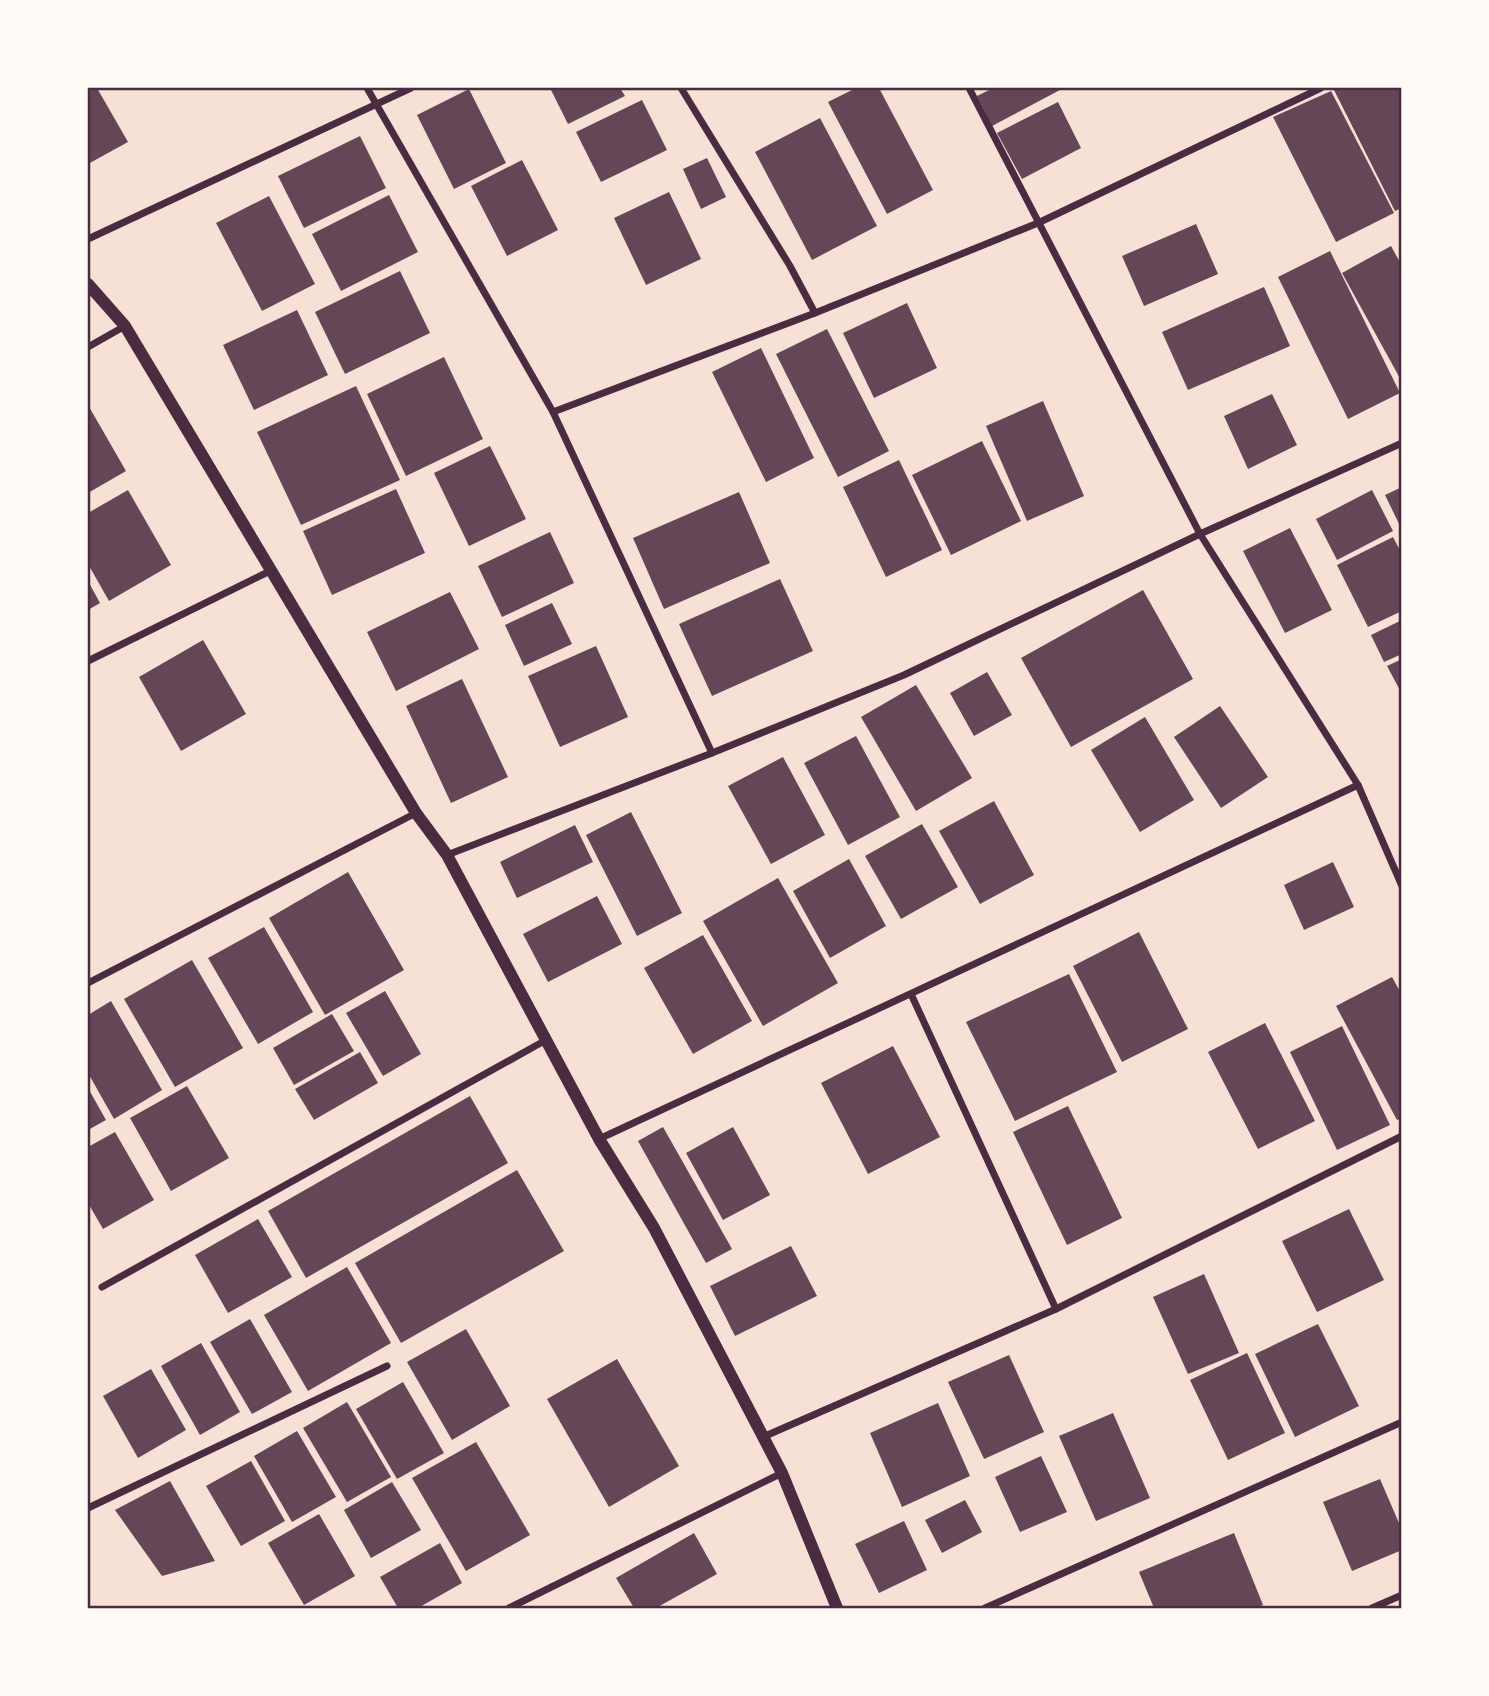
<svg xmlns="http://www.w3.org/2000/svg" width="1489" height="1696" font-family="Manrope,sans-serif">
  <rect width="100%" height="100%" fill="#f7e1d7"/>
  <g fill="#644757">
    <path d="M88 88H97L128 142 88 164Z"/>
    <path d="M550 88H620L625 96 568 124Z"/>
    <path d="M856 88H879L933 190 887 214 828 102Z"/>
    <path d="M993 88H1059L1060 90 992 126 977 96Z"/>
    <path d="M1340 88H1402V208L1395 211 1334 90Z"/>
    <path d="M469 89 506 163 454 189 417 115Z"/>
    <path d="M1331 91 1394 213 1336 242 1273 117Z"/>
    <path d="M642 100 667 150 601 182 576 132Z"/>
    <path d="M1058 102 1081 148 1022 179 997 133Z"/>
    <path d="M820 118 877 226 812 260 755 152Z"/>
    <path d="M360 136 386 188 304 228 278 176Z"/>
    <path d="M707 158 726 197 701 209 683 169Z"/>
    <path d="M522 160 558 230 507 256 471 186Z"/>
    <path d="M669 192 701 259 646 285 614 218Z"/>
    <path d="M389 195 418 252 341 291 312 234Z"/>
    <path d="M269 196 315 284 262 311 216 223Z"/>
    <path d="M1196 224 1218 274 1144 306 1122 256Z"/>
    <path d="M1391 246 1402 266V382L1342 273Z"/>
    <path d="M1330 251 1400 393 1348 419 1278 277Z"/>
    <path d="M400 271 430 333 345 374 315 312Z"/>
    <path d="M1264 287 1290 346 1188 390 1162 332Z"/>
    <path d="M907 303 937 368 874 398 843 333Z"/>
    <path d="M297 310 328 375 254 410 223 345Z"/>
    <path d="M827 329 889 451 838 477 776 354Z"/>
    <path d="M761 348 814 458 766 482 712 372Z"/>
    <path d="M444 357 483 439 406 476 367 394Z"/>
    <path d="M356 386 400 480 301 525 257 432Z"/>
    <path d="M1272 394 1297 445 1248 469 1224 416Z"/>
    <path d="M1043 401 1084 496 1027 521 986 426Z"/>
    <path d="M88 405 126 471 88 493Z"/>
    <path d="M982 441 1021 521 951 555 912 475Z"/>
    <path d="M490 446 526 519 469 546 434 473Z"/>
    <path d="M899 460 942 550 886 577 843 487Z"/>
    <path d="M1402 487V530L1385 495Z"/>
    <path d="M396 489 425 553 332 595 303 531Z"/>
    <path d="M128 490 171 565 109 601 88 564V513Z"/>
    <path d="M1372 490 1393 531 1337 560 1316 519Z"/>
    <path d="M739 492 770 563 664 609 633 538Z"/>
    <path d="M1290 528 1332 610 1285 633 1243 551Z"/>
    <path d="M550 532 574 583 502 617 478 566Z"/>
    <path d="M1393 537 1402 554V611L1368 627 1337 565Z"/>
    <path d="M780 579 813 651 712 696 679 624Z"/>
    <path d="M88 581 100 603 88 610Z"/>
    <path d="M1143 590 1193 679 1071 747 1021 658Z"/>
    <path d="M450 592 479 649 396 691 367 632Z"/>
    <path d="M552 603 572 644 524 666 505 625Z"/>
    <path d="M1402 620V654L1384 662 1371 635Z"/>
    <path d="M203 640 246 714 181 751 139 677Z"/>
    <path d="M596 646 628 717 560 747 528 676Z"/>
    <path d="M1402 659V694L1387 666Z"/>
    <path d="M987 672 1012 715 974 736 950 693Z"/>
    <path d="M462 679 508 777 451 803 406 706Z"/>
    <path d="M916 685 972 778 916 811 861 717Z"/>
    <path d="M1220 706 1268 777 1221 808 1174 737Z"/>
    <path d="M1145 717 1194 800 1140 832 1091 750Z"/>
    <path d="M856 736 900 817 848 845 804 763Z"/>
    <path d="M783 757 825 835 771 864 728 786Z"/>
    <path d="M994 801 1034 875 980 904 939 831Z"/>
    <path d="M631 812 682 913 637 936 586 835Z"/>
    <path d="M922 824 958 887 901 919 865 856Z"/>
    <path d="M575 825 593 862 517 898 500 862Z"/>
    <path d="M849 859 886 926 830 958 793 891Z"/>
    <path d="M1333 862 1354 907 1304 930 1284 885Z"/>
    <path d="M348 872 404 970 325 1015 269 918Z"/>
    <path d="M778 878 838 983 763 1026 703 921Z"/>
    <path d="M597 896 622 944 548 982 523 934Z"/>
    <path d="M264 927 313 1012 258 1044 208 958Z"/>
    <path d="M1139 932 1188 1029 1122 1062 1073 966Z"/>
    <path d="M703 935 752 1021 693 1054 644 968Z"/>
    <path d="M192 960 243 1048 175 1087 124 999Z"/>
    <path d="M1069 974 1117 1072 1015 1121 966 1022Z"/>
    <path d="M1392 977 1402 995V1118L1397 1120 1336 1006Z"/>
    <path d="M385 991 421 1054 383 1076 346 1013Z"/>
    <path d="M111 1001 162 1090 114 1119 88 1073V1015Z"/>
    <path d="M332 1014 354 1051 294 1085 273 1048Z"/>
    <path d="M1265 1023 1315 1121 1258 1149 1208 1052Z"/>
    <path d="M1342 1026 1390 1125 1337 1150 1290 1052Z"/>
    <path d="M893 1046 940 1137 868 1174 821 1083Z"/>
    <path d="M360 1052 378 1083 314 1120 295 1089Z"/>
    <path d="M187 1086 229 1158 171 1191 130 1118Z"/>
    <path d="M88 1088 106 1120 88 1130Z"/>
    <path d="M470 1096 508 1163 306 1278 268 1211Z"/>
    <path d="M1068 1106 1122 1218 1067 1245 1013 1132Z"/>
    <path d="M663 1127 732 1249 706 1263 638 1141Z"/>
    <path d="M733 1127 770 1195 723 1220 686 1153Z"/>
    <path d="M115 1132 154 1200 103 1229 88 1203V1147Z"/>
    <path d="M517 1170 564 1251 401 1343 355 1263Z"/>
    <path d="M1349 1209 1384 1280 1317 1312 1282 1241Z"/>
    <path d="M258 1219 292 1277 228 1313 195 1255Z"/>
    <path d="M791 1246 817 1296 735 1336 710 1286Z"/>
    <path d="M347 1267 391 1343 308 1391 264 1315Z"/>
    <path d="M1204 1274 1239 1353 1188 1374 1153 1297Z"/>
    <path d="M250 1319 292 1392 252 1414 210 1342Z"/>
    <path d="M1318 1324 1359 1406 1295 1437 1255 1354Z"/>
    <path d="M466 1329 510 1406 452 1440 407 1362Z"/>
    <path d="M201 1343 240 1412 200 1435 161 1366Z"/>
    <path d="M1247 1353 1285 1433 1228 1460 1190 1380Z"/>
    <path d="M1009 1355 1044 1432 984 1459 948 1382Z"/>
    <path d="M617 1359 679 1466 609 1507 547 1399Z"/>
    <path d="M151 1369 186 1430 138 1458 103 1396Z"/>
    <path d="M403 1382 444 1453 397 1479 356 1409Z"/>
    <path d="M347 1402 391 1477 347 1502 303 1428Z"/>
    <path d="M938 1403 970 1476 902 1507 870 1433Z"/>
    <path d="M1113 1413 1150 1498 1096 1521 1059 1436Z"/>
    <path d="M297 1431 336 1497 292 1522 254 1456Z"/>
    <path d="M476 1442 530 1535 466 1571 412 1478Z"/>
    <path d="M1041 1456 1067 1512 1020 1532 995 1477Z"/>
    <path d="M251 1461 285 1521 241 1546 206 1486Z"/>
    <path d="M1380 1479 1402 1530V1550L1352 1571 1323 1502Z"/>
    <path d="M170 1481 215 1561 162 1576 115 1510Z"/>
    <path d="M392 1482 421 1530 371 1558 344 1510Z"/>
    <path d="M965 1500 982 1532 942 1553 925 1520Z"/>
    <path d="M319 1514 355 1576 304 1605 268 1543Z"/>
    <path d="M904 1521 927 1570 879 1593 855 1544Z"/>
    <path d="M694 1533 717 1574 656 1608H634L616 1578Z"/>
    <path d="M1234 1533 1263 1605 1255 1608H1154L1139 1572Z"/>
    <path d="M440 1543 462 1583 418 1608H398L380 1577Z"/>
  </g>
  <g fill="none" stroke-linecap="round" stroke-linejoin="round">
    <g stroke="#4a2c40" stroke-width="7">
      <path d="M367 88 553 412 712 753"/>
      <path d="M681 88 790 266 815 313"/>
      <path d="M969 88 1200 534 1358 785 1402 886"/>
      <path d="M88 239 411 88"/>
      <path d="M88 347 125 326"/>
      <path d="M553 412 815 313 1038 223 1321 88"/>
      <path d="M88 661 270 571"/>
      <path d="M447 855 712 753 904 675 1200 534 1402 443"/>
      <path d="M88 983 416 813"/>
      <path d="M911 994 1056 1309"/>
      <path d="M599 1139 1358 785"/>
      <path d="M102 1287 546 1040"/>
      <path d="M763 1437 1056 1309 1402 1136"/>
      <path d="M88 1508 387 1366"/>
      <path d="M509 1608 782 1473"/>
      <path d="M985 1608 1402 1422"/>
      <path d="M1372 1608 1402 1595"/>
    </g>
    <path stroke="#4a2c40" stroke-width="12" d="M88 284 125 326 416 813 447 855 599 1139 654 1228 782 1473 837 1608"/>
  </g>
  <rect width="1489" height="1696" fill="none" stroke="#fffaf5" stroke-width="178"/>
  <rect x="89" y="89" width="1311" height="1518" fill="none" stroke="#4a2c40" stroke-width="2.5"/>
</svg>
